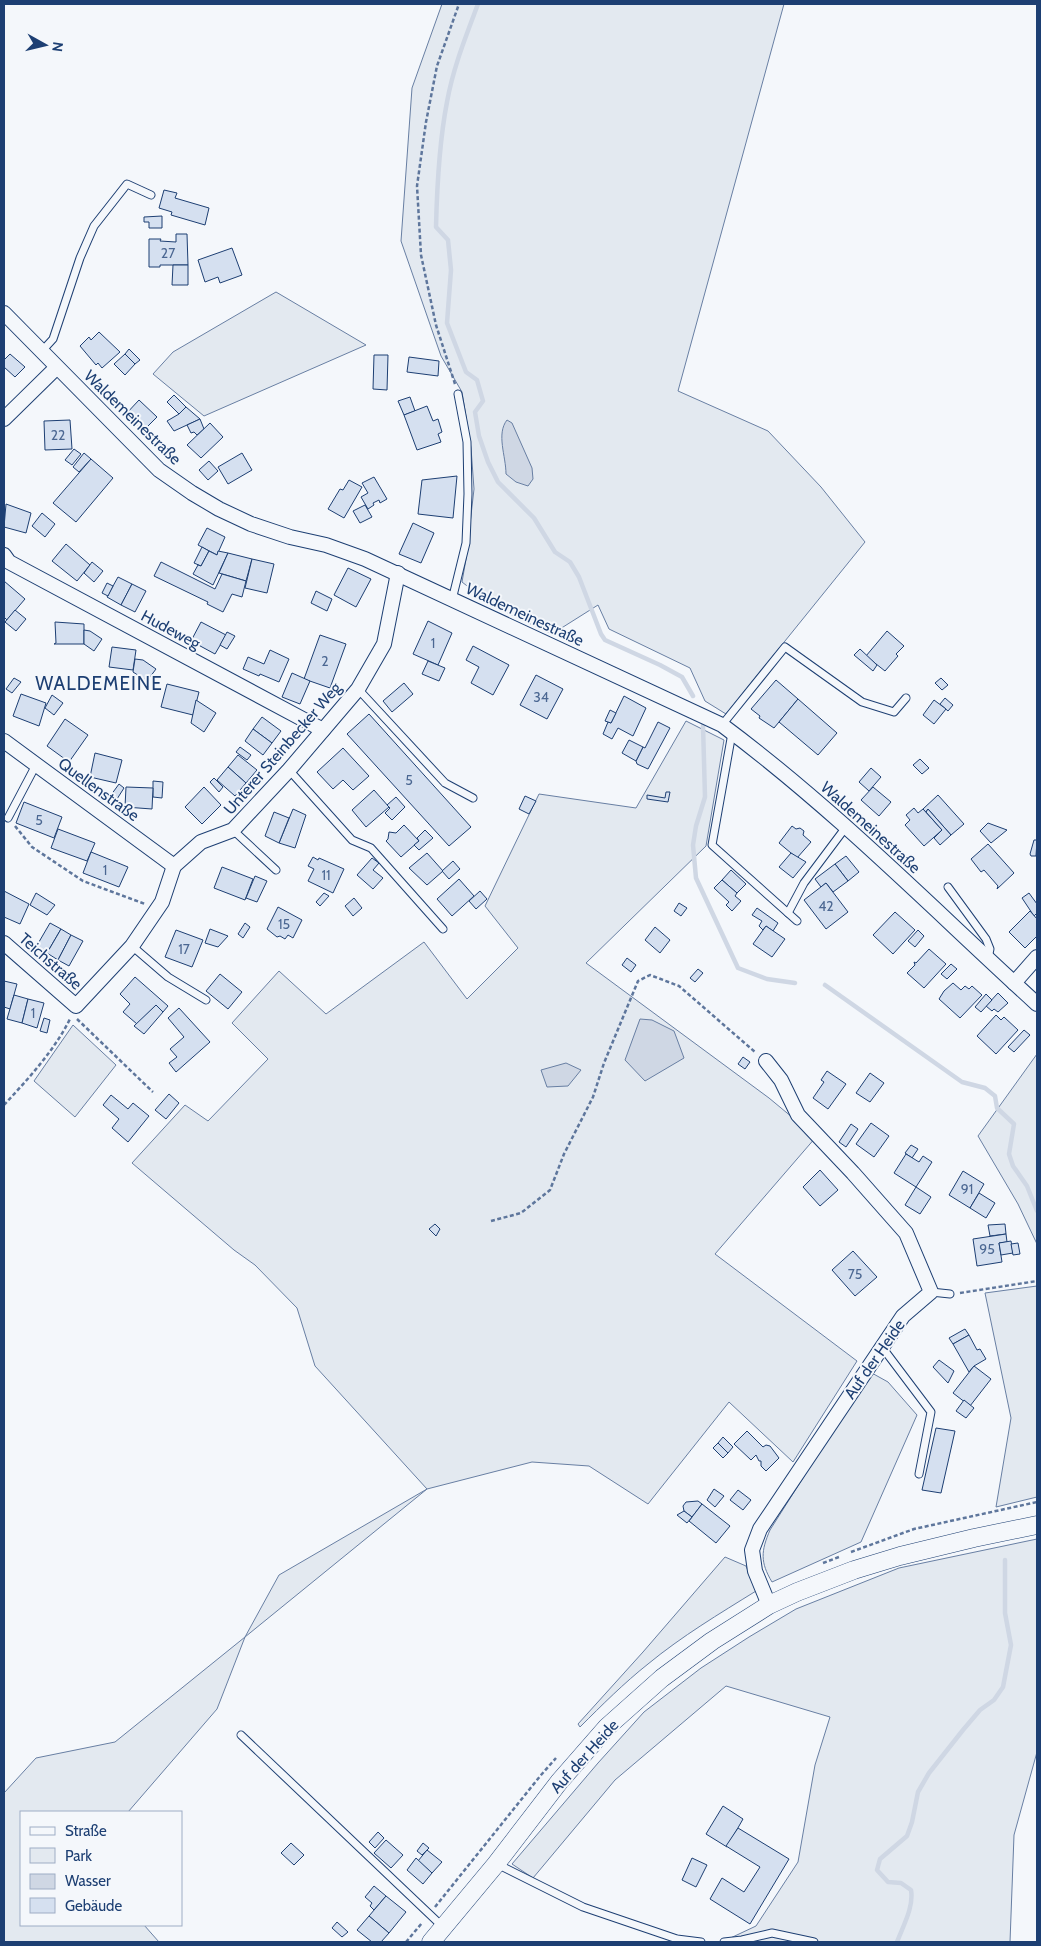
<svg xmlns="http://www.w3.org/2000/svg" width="1041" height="1946" font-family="Cabin,sans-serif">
  <rect width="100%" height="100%" fill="#f4f7fb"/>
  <g fill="#e3e9f0" stroke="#687fa3">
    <path d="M442 4H784L678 391 768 431 821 487 865 542 726 714 705 701 690 668 609 629 598 605 552 634 493 606 462 582 466 559 474 489 471 448 462 392 441 356 401 241 412 88Z"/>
    <path d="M276 292 366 345 204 416 153 374 173 352Z"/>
    <path d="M686 721 724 740 706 846 586 963 769 1098 816 1137 715 1254 857 1361 793 1462 729 1402 648 1504 589 1466 532 1462 427 1489 245 1637 217 1709 128 1812H21V1925H144L159 1942H4V1793L36 1758 115 1742 245 1637 279 1575 427 1489 315 1366 297 1308 255 1265 234 1250 132 1163 185 1105 208 1121 268 1059 232 1023 279 971 326 1014 424 942 467 999 518 948 485 906 539 794 636 808Z"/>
    <path d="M73 1025 116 1065 75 1117 34 1081Z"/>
    <path d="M1037 1054V1244L1018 1204 978 1136Z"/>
    <path d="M1037 1286V1497L996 1507 1011 1418 985 1293Z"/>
    <path d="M870 1372 888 1382 917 1415 861 1542 772 1582C760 1562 761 1551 770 1530Z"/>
    <path d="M1037 1539V1752L1014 1835 1010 1942H722L756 1926 798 1862 815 1765 830 1717 726 1686 615 1780 533 1878 512 1864 598 1763 644 1712 701 1668 749 1637 796 1609 899 1568Z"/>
    <path d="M725 1557 746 1566 756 1591C719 1614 682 1636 648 1664 624 1683 602 1705 580 1727L578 1724 643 1652Z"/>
  </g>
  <g fill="#cfd7e4" stroke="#687fa3">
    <path d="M507 420 512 423 532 468 533 479 528 486 516 482 506 474C506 456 496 434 507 420Z"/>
    <path d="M640 1019 652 1020 674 1031 684 1058 645 1081 625 1060Z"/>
    <path d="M566 1063 581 1070 568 1086 547 1087 541 1070Z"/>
  </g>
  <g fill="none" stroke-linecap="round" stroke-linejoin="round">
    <g stroke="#cfd7e4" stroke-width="4.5">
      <path d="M478 4C466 36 453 68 447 102 439 143 437 185 436 227L448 240 451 270 447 323 466 372 477 380 483 401 475 412 479 436 488 462 498 482 534 518 555 552 570 562 579 577 601 634 605 640 660 665 682 677 693 696"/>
      <path d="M703 725 705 797 696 826 693 845 696 878 738 968 767 979 795 983"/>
      <path d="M825 985 962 1082 985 1088 995 1096 997 1108 1014 1124 1009 1154 1013 1166 1027 1186 1037 1211"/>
      <path d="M897 1942C903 1926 914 1907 911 1890L901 1883 888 1882 877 1870 880 1859 907 1836 912 1822 918 1792 929 1773 963 1730 980 1710 994 1700 1003 1687 1011 1645 1005 1613V1560"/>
    </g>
  </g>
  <g fill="#d5e0f0" stroke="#1d3f73">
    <path d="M164 190 177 193 175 198 209 208 205 225 171 215 172 212 159 208Z"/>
    <path d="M162 216V228H149V222H144V217Z"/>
    <path d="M176 234H187L188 265H160V267H149V239H161L160 241 176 242Z"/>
    <path d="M232 248 242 275 220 283 218 277 205 282 198 260Z"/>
    <path d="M173 265H188V285H172Z"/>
    <path d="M99 332 120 352 102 368 98 363 96 365 80 346 89 337 91 340Z"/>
    <path d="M129 349 140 360 135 364 125 354Z"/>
    <path d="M10 354 25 367 15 377 4 367V360Z"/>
    <path d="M125 354 135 364 125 375 114 364Z"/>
    <path d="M374 355H388L387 390 373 389Z"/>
    <path d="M409 357 439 361 438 376 407 372Z"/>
    <path d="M174 395 186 407 179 414 167 402Z"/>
    <path d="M410 397 415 411 404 415 398 401Z"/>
    <path d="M139 400 157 417 143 431 125 415Z"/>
    <path d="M427 406 433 421 438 419 442 432 438 434 441 442 417 450 404 415Z"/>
    <path d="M186 407 200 419 174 431 167 421 179 414Z"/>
    <path d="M200 419 204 429 197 435 194 432 191 433 187 425Z"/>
    <path d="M70 420 72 449 45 450 44 421Z"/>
    <path d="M210 423 223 437 201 458 187 445Z"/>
    <path d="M74 449 81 454 72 465 65 460Z"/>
    <path d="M84 453 91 459 79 472 73 467Z"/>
    <path d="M242 453 252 470 228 484 218 467Z"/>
    <path d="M91 459 113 478 76 522 53 503Z"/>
    <path d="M209 461 218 471 208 480 199 470Z"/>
    <path d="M457 476 453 518 418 514 422 480Z"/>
    <path d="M374 477 387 499 380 503 379 500 373 503 374 505 368 509 361 497 368 493 362 483Z"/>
    <path d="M349 480 362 487 344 518 328 509 340 489 343 490Z"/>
    <path d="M6 504 31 513 26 533 4 527Z"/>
    <path d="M365 505 372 517 360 523 353 511Z"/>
    <path d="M42 513 55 524 45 537 32 526Z"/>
    <path d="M413 523 434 533 421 563 399 554Z"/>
    <path d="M207 528 225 537 217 555 198 545Z"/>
    <path d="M66 544 90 565 77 581 52 561Z"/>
    <path d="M202 547 209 551 201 566 194 563Z"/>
    <path d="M209 551 217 555 218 551 228 553 213 585 193 574 198 565 201 566Z"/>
    <path d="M228 553 252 559 246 581 219 573Z"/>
    <path d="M252 559 274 564 267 593 245 588Z"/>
    <path d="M92 562 103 571 94 582 84 573Z"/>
    <path d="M161 562 215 589 222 574 246 581 242 597 232 594 223 612 207 604 208 602 154 576Z"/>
    <path d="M348 568 371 579 356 607 334 595Z"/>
    <path d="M118 577 132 584 121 605 107 597Z"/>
    <path d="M4 581 25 599 7 620 4 617Z"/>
    <path d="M107 583 113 586 108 596 102 593Z"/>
    <path d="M132 584 146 591 135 612 121 605Z"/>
    <path d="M316 591 332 599 327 611 311 603Z"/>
    <path d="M15 610 26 619 16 631 5 622Z"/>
    <path d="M428 621 452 633 438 665 413 654Z"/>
    <path d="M55 622 84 624V644H54L56 643Z"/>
    <path d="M201 622 226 635 215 654 191 641Z"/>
    <path d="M84 630 90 631 102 639 94 651 84 644Z"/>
    <path d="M887 631 904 646 896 654 898 656 885 671 866 656Z"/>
    <path d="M227 632 235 636 227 649 220 645Z"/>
    <path d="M320 635 346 644 330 688 304 679Z"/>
    <path d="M473 646 509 665 493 695 471 683 479 667 466 660Z"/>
    <path d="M112 647 136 650 133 670 109 667Z"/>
    <path d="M860 649 877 665 873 671 854 655Z"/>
    <path d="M270 650 289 659 279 682 260 674 259 676 243 669 248 657 264 664Z"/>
    <path d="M135 659 143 660 156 669 147 681 133 672Z"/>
    <path d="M428 661 445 668 439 681 422 674Z"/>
    <path d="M292 673 310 681 300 704 282 697Z"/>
    <path d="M536 675 563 689 547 719 520 705Z"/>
    <path d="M14 678 21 682 12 693 6 689Z"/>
    <path d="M941 678 948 685 942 690 935 683Z"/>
    <path d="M776 680 798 699 774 728 759 718 760 716 751 709Z"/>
    <path d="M404 683 413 694 392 712 383 701Z"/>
    <path d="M167 684 199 692 193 715 161 707Z"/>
    <path d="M21 694 46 703 39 726 13 716Z"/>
    <path d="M52 695 63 703 54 715 45 708Z"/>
    <path d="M624 696 646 708 633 736 618 728 612 739 603 734 608 722 611 723Z"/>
    <path d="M945 698 953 705 948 711 940 704Z"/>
    <path d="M798 699 837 733 818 755 779 722Z"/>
    <path d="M196 700 216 713 204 732 191 723Z"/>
    <path d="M934 700 946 709 934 724 923 715Z"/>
    <path d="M610 710 616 713 611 723 605 721Z"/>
    <path d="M369 714 471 827 449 846 347 734Z"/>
    <path d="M262 717 281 731 272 743 253 729Z"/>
    <path d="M65 719 88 735 69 762 47 746Z"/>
    <path d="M658 722 670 728 648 769 637 764 636 761 643 747 645 748Z"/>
    <path d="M253 729 272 743 263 755 245 741Z"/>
    <path d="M629 740 643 747 636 761 622 753Z"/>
    <path d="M240 747 251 755 247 760 236 752Z"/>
    <path d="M343 748 369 776 353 790 343 780 333 789 317 772Z"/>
    <path d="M95 753 122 760 116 783 90 777Z"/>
    <path d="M238 755 257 770 246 783 228 767Z"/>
    <path d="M920 759 929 768 922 774 913 765Z"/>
    <path d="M228 767 246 783 235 796 217 780Z"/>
    <path d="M871 768 881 777 869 791 859 782Z"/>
    <path d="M214 778 223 787 219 792 210 782Z"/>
    <path d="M153 781 163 782 162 798 153 797Z"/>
    <path d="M119 784 124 788 117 799 111 795Z"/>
    <path d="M126 787 153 788 152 809 125 807Z"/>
    <path d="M204 787 221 805 202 824 185 807Z"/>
    <path d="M873 787 891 802 879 816 861 800Z"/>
    <path d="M374 790 389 807 366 827 352 810Z"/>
    <path d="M666 792H670L668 802 647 799V795L665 798Z"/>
    <path d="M938 795 964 824 951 835 928 809 926 812 923 809Z"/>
    <path d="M525 796 536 801 529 814 519 809Z"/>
    <path d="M396 797 405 807 392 820 385 813 390 808 387 805Z"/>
    <path d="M24 802 62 817 54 838 16 823Z"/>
    <path d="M914 808 918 813 923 809 942 830 924 846 905 825 910 820 906 815Z"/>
    <path d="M293 809 306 815 295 848 279 843Z"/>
    <path d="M928 809 951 835 940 845 934 838 942 830 926 812Z"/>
    <path d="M274 812 289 818 279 843 265 836Z"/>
    <path d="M988 823 1007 830 991 843 980 831Z"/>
    <path d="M404 825 419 841 401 857 386 841 388 839 389 832 396 833Z"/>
    <path d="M792 826 796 829 800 828 804 831 803 835 811 842 797 858 779 843Z"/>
    <path d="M58 829 95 843 87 861 51 848Z"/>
    <path d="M425 830 433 838 419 850 414 845 419 841 417 838Z"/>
    <path d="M1034 840H1037L1036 856H1031L1030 854Z"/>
    <path d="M988 844 1014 873 997 889 998 886 984 870 981 872 971 859Z"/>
    <path d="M91 852 128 867 119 887 83 873Z"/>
    <path d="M427 853 443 871 427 885 409 868Z"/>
    <path d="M791 853 806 862 793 878 779 867Z"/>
    <path d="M846 856 859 872 848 881 835 864Z"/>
    <path d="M313 857 318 860 319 858 344 869 333 893 308 881 314 869 308 866Z"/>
    <path d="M372 858 379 863 373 870 383 878 373 889 357 875Z"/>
    <path d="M453 861 460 869 449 879 442 871Z"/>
    <path d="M835 864 848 881 833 892 826 883 821 887 815 879Z"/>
    <path d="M222 867 253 879 245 900 214 888Z"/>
    <path d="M731 870 746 884 737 893 722 880Z"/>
    <path d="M255 876 267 881 257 902 246 898Z"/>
    <path d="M459 879 474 896 452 916 437 899Z"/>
    <path d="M722 880 737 893 735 896 741 901 732 911 726 905 729 902 714 888Z"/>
    <path d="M826 883 848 912 826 929 804 900Z"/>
    <path d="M4 891 29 904 20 924 4 917Z"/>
    <path d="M480 891 487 899 476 909 469 901Z"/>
    <path d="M36 893 55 905 47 915 30 905Z"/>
    <path d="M324 893 329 896 320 906 316 902Z"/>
    <path d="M1029 893 1037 904V913L1034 916 1022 898Z"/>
    <path d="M354 898 362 908 353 916 345 906Z"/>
    <path d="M679 903 687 908 681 916 674 911Z"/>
    <path d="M278 907 302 920 293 938 288 935 285 939 280 936 277 937 267 929Z"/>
    <path d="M757 908 778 923 773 931 766 926 763 930 759 926 762 921 752 915Z"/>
    <path d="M1030 911 1037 919V936L1025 948 1009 932Z"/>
    <path d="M895 912 915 930 893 954 873 935Z"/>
    <path d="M50 923 61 929 47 953 36 947Z"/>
    <path d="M245 923 250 927 243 938 238 934Z"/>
    <path d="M766 926 785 939 772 957 753 944Z"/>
    <path d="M655 927 670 940 660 953 645 940Z"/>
    <path d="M61 929 71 935 58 960 47 953Z"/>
    <path d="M210 929 228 936 218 947 205 943Z"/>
    <path d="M176 930 203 940 192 967 165 957Z"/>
    <path d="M918 930 924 936 915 947 908 941Z"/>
    <path d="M71 935 83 941 69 966 58 960Z"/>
    <path d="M929 949 946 964 924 988 907 973 915 965 914 962 916 963Z"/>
    <path d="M627 958 636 965 631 972 622 965Z"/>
    <path d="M951 964 957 969 947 979 941 974Z"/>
    <path d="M698 969 703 973 695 982 690 978Z"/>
    <path d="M220 974 242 992 228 1009 206 991Z"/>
    <path d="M135 977 168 1006 163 1012 156 1005 137 1024 123 1012 130 1004 120 994Z"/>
    <path d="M4 981 17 984 10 1009 4 1007Z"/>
    <path d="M953 983 961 990 965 986 969 989 972 986 982 995 960 1018 939 999 944 991Z"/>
    <path d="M998 993 1008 1003 998 1012 994 1009 992 1011 986 1006Z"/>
    <path d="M986 994 992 1000 981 1012 975 1007Z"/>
    <path d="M14 995 28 999 22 1023 7 1019Z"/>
    <path d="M28 999 44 1003 37 1028 22 1023Z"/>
    <path d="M156 1005 163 1012 144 1034 134 1026Z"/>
    <path d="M179 1008 210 1042 176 1072 169 1063 177 1057 170 1049 184 1037 168 1018Z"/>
    <path d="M996 1015 1001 1020 1004 1017 1018 1030 996 1054 977 1036Z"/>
    <path d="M44 1018 50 1020 47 1033 40 1031Z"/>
    <path d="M1024 1030 1030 1035 1014 1052 1008 1047Z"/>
    <path d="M743 1057 750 1062 745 1069 738 1064Z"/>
    <path d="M827 1071 846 1084 828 1109 813 1098 824 1082 821 1080Z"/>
    <path d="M870 1073 884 1083 870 1102 856 1093Z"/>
    <path d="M169 1094 179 1103 166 1119 155 1110Z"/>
    <path d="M111 1095 128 1109 133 1103 149 1116 128 1142 112 1128 119 1119 103 1105Z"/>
    <path d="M871 1123 889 1136 874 1157 856 1144Z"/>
    <path d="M851 1124 858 1129 846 1147 839 1142Z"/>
    <path d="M911 1145 918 1149 912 1158 905 1153Z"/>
    <path d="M906 1154 919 1162 923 1156 932 1162 916 1187 894 1173Z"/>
    <path d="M820 1170 838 1190 820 1206 803 1187Z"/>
    <path d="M963 1171 984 1184 970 1208 949 1195Z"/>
    <path d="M916 1187 931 1197 920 1214 905 1205Z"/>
    <path d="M979 1193 995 1203 986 1218 970 1208Z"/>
    <path d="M435 1224 440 1229 436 1236 429 1229Z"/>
    <path d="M1005 1224 1006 1234 990 1236 988 1225Z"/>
    <path d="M1006 1234 1007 1242 999 1243 1002 1262 977 1266 973 1239Z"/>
    <path d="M1011 1241 1013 1253 1001 1255 999 1243Z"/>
    <path d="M1018 1243 1020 1254 1013 1255 1011 1244Z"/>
    <path d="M853 1251 877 1277 855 1296 832 1270Z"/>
    <path d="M965 1329 969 1335 953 1344 949 1338Z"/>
    <path d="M969 1335 977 1350 980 1349 986 1359 974 1366 969 1372 953 1344Z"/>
    <path d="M939 1360 954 1371 948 1383 933 1367Z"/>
    <path d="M974 1366 991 1379 970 1406 953 1393Z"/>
    <path d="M964 1400 974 1408 966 1418 956 1411Z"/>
    <path d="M936 1428 955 1431 941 1493 922 1490Z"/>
    <path d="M747 1431 763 1447 766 1445 770 1446 779 1458 766 1471 761 1466V1461H759L756 1455 751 1460 734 1444Z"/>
    <path d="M723 1437 733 1447 728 1453 718 1443Z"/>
    <path d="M718 1443 728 1453 723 1458 713 1448Z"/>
    <path d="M714 1489 724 1496 715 1507 707 1500Z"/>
    <path d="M738 1490 751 1500 743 1510 730 1500Z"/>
    <path d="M698 1501 702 1504 692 1517 684 1511 683 1506 686 1502Z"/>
    <path d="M702 1504 730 1526 716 1543 689 1521Z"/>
    <path d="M684 1511 692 1517 687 1523 677 1515Z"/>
    <path d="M723 1806 743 1819 727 1847 706 1834Z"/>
    <path d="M738 1828 789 1859 750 1924 710 1899 722 1878 744 1892 760 1867 726 1846Z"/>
    <path d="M378 1832 384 1838 375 1848 369 1842Z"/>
    <path d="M386 1840 403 1855 391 1868 374 1853Z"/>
    <path d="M291 1843 304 1855 294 1865 281 1853Z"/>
    <path d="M423 1843 429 1848 422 1855 417 1851Z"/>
    <path d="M427 1850 442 1862 432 1873 418 1861Z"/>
    <path d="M416 1858 432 1873 423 1884 407 1870Z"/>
    <path d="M692 1858 707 1865 696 1887 682 1880Z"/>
    <path d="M374 1886 386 1896 374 1910 370 1906 372 1903 365 1897Z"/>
    <path d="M386 1896 406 1912 389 1933 369 1916Z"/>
    <path d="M369 1916 389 1933 381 1942H372L357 1930Z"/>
    <path d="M337 1922 348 1932 342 1937 332 1928Z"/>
  </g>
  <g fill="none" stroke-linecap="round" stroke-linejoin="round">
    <defs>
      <g id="service">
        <path d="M42 351 53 339 80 258 94 226 127 184 151 195"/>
        <path d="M452 600 466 543 468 494 467 442 458 394"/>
        <path d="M358 689 445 783 473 798"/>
        <path d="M722 725 785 647 862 702 894 712 906 698"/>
        <path d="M732 733 712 845 797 921"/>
        <path d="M289 770 352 840 371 848 443 929"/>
        <path d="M8 818 36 765"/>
        <path d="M233 830 276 870"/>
        <path d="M948 887 986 939 990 949 988 958"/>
        <path d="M788 913 804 883 846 827"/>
        <path d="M132 946 168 977 206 1000"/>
        <path d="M931 1292 950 1294"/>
        <path d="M882 1347 931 1412 919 1474"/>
        <path d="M241 1735 443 1927"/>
        <path d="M497 1864 583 1907 677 1939 701 1942"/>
        <path d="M724 1942 742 1940 772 1933 814 1942"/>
      </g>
      <g id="minor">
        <path d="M4 313 159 470 192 493 219 509 251 524 290 537 326 545 365 559 722 725C835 809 934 910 1037 1004"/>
        <path d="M4 419 56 368"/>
        <path d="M4 555 9 562 323 730"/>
        <path d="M4 741 174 866"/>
        <path d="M4 943 76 1006 132 946 162 902 174 866 201 842 233 830 289 770 358 689 384 644 398 573"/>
        <path d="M1014 983 1037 957"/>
        <path d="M766 1061 781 1080 798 1115 853 1173 906 1233 931 1292 903 1316 760 1529 752 1550 755 1571 769 1605"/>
      </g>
      <path id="tertiary" d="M431 1942 496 1864 559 1782 607 1727 662 1678 712 1641 769 1605 797 1592 854 1570 900 1556 974 1538 1037 1525"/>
    </defs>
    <use href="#service" stroke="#1d3f73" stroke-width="9"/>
    <use href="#minor" stroke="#1d3f73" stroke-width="16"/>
    <use href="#tertiary" stroke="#1d3f73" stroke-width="19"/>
    <g stroke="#5e769c" stroke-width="2.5" stroke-dasharray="4 2.5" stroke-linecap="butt">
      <path d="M455 384 436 325 421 255 417 186 426 122 437 66 459 4"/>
      <path d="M15 826 32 847 83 881 145 904"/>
      <path d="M77 1019 153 1092"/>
      <path d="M4 1105C28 1079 54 1051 70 1019"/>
      <path d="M491 1221 521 1213 550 1190 564 1154 593 1097 604 1063 638 981 650 975 679 986 755 1052"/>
      <path d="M960 1293 1037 1281"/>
      <path d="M851 1552 914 1529 1037 1502"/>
      <path d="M823 1563 839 1557"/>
      <path d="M435 1907 541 1775 556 1758"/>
      <path d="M406 1942 422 1923"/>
    </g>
    <use href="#service" stroke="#f4f7fb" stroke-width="7"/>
    <use href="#minor" stroke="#f4f7fb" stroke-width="14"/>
    <use href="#tertiary" stroke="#f4f7fb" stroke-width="18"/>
  </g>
  <g text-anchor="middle" stroke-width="4" stroke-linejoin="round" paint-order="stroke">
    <g font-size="14" fill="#4b6792">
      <text x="168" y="258">27</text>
      <text x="58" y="440">22</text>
      <text x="433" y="648">1</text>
      <text x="325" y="666">2</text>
      <text x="541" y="702">34</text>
      <text x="409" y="785">5</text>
      <text x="39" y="825">5</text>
      <text x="105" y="875">1</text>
      <text x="326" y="880">11</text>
      <text x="826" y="911">42</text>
      <text x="284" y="929">15</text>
      <text x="184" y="954">17</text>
      <text x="33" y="1018">1</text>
      <text x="967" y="1194">91</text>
      <text x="987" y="1254">95</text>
      <text x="855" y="1279">75</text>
    </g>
    <g font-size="16" fill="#1d3f73" stroke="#f4f7fb">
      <text transform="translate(133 417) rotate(44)" y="6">Waldemeinestraße</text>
      <text transform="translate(525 614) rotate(25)" y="6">Waldemeinestraße</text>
      <text transform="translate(171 629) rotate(28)" y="6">Hudeweg</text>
      <text transform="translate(282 748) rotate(-49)" y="6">Unterer Steinbecker Weg</text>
      <text transform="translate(99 789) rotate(36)" y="6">Quellenstraße</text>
      <text transform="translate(871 827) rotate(42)" y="6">Waldemeinestraße</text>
      <text transform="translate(51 961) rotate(41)" y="6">Teichstraße</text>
      <text transform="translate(874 1359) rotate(-55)" y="6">Auf der Heide</text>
      <text transform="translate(584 1756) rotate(-48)" y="6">Auf der Heide</text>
    </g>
    <g font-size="19" letter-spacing="1" fill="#1d3f73" stroke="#f4f7fb">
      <text x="99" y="690">WALDEMEINE</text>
    </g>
  </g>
  <rect width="1041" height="1946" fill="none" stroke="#1d3f73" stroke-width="10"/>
  <rect x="20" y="1811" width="162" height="115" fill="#f4f7fb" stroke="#9eadc5"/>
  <rect x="30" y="1827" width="25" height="8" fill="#f4f7fb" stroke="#9eadc5"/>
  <text x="65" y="1836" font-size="15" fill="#1d3f73">Straße</text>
  <rect x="30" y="1848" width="25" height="15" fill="#e3e9f0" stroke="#9eadc5"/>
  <text x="65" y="1861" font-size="15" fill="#1d3f73">Park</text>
  <rect x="30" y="1874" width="25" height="15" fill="#cfd7e4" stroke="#9eadc5"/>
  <text x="65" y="1886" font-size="15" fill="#1d3f73">Wasser</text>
  <rect x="30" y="1898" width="25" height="15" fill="#d5e0f0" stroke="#9eadc5"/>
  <text x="65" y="1911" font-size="15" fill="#1d3f73">Gebäude</text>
  <g transform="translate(45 45) rotate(98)" stroke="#f4f7fb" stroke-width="4" paint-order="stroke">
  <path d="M0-4L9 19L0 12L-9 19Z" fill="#1d3f73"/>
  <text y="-8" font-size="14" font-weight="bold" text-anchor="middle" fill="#1d3f73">N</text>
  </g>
</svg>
